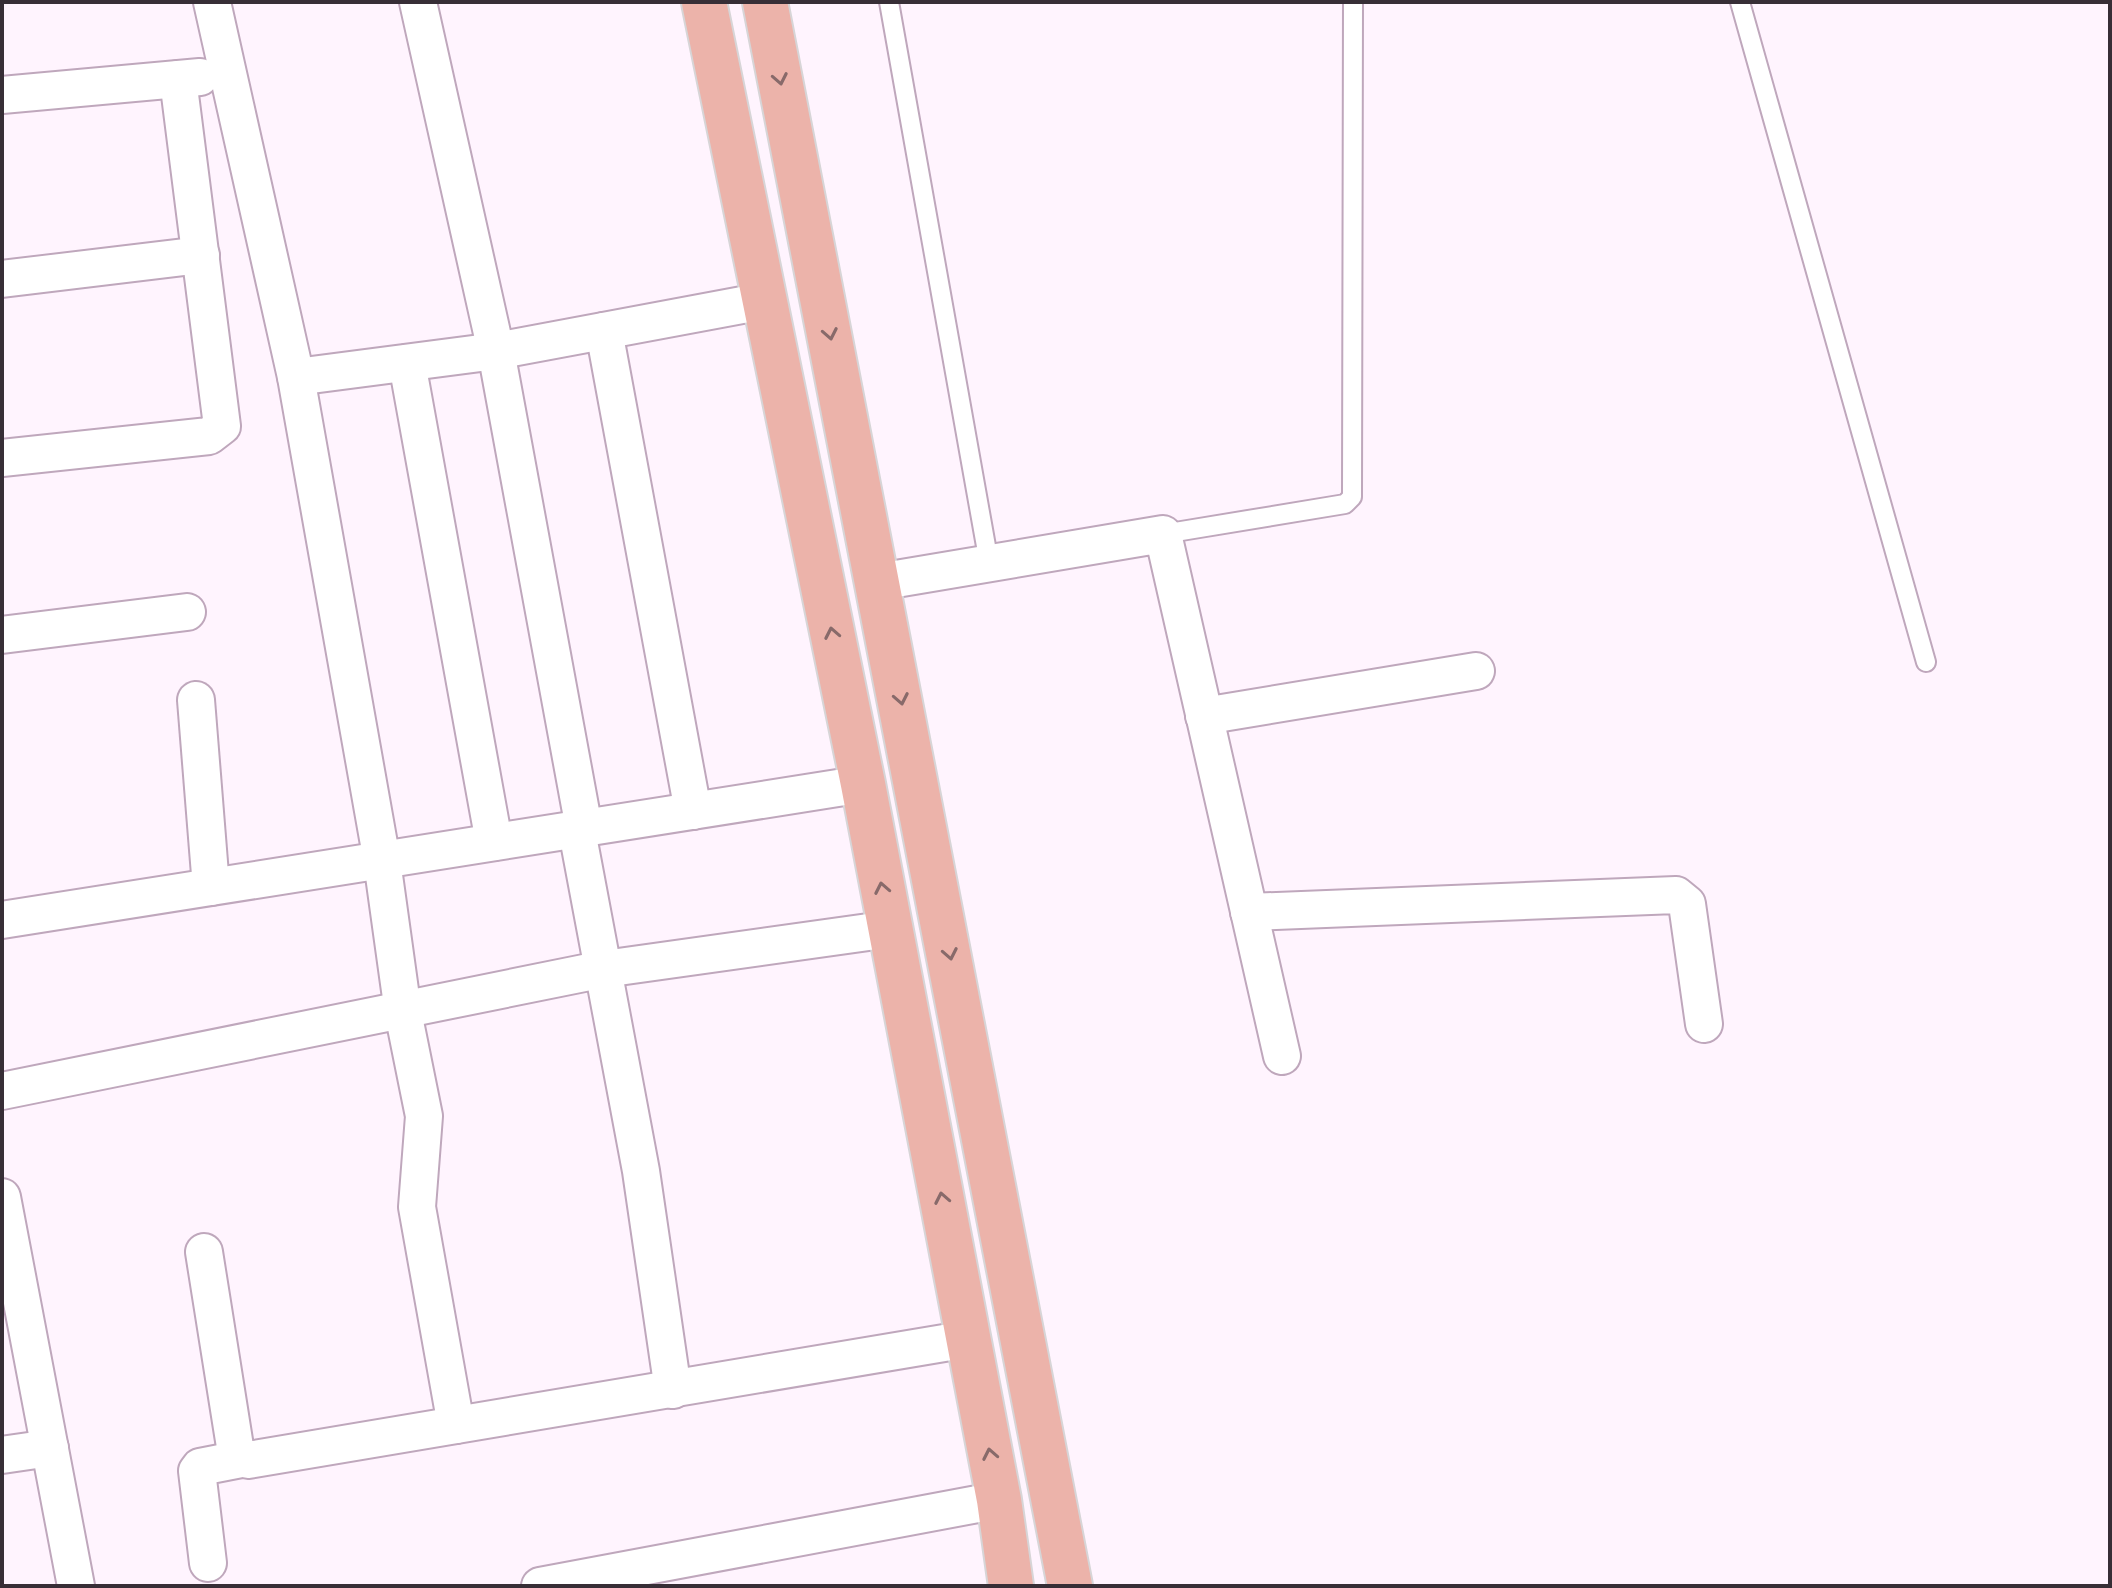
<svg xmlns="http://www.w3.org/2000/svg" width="2112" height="1588" font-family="'Noto Sans',sans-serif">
  <rect width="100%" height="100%" fill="#fff4fe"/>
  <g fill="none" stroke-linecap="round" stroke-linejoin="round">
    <defs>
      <g id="lane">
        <path d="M889 2 989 563"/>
        <path d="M1740 2 1926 662"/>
        <path d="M1163 534 1345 504 1352 497 1353 2"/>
      </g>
      <g id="street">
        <path d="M212 2 296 377 382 861 403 1012 424 1116 417 1207 456 1425"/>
        <path d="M418 2 496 351 584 828 577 831 641 1171 673 1390"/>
        <path d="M2 95 200 77"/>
        <path d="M2 279 201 255"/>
        <path d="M604 331 693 811"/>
        <path d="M407 363 494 842"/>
        <path d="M296 377 496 351 764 301"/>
        <path d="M2 458 209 436 222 426 178 79"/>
        <path d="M878 582 1163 534 1282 1056"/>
        <path d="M2 635 187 612"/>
        <path d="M196 700 211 887"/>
        <path d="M1204 716 1476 671"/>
        <path d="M1249 912 1676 895 1687 904 1704 1024"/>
        <path d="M2 920 863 784"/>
        <path d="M2 1091 604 969 890 929"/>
        <path d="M2 1197 76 1586"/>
        <path d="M204 1252 236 1453 248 1460 968 1339"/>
        <path d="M2 1455 50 1448"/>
        <path d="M208 1563 197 1471 200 1467 241 1459"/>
        <path d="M540 1586 999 1500"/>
      </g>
      <g id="primary">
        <path d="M704 2 863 784 999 1500 1011 1586"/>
        <path d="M765 2 1070 1586"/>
      </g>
    </defs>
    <use href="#lane" stroke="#bfa7bc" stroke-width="22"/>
    <use href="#street" stroke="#bfa7bc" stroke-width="40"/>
    <use href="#primary" stroke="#d7d5d7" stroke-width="48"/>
    <use href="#lane" stroke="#fff" stroke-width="18"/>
    <use href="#street" stroke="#fff" stroke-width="36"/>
    <use href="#primary" stroke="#ecb3aa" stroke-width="44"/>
  </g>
  <defs><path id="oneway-chevron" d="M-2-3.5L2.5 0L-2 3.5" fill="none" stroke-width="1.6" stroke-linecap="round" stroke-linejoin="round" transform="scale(2)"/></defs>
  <g stroke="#886a6a">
    <use href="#oneway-chevron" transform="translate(780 79) rotate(79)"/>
    <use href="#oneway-chevron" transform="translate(830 334) rotate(79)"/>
    <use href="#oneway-chevron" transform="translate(832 633) rotate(-101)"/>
    <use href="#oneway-chevron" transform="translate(901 699) rotate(79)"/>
    <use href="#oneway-chevron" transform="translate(882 888) rotate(-101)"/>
    <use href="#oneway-chevron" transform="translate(950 954) rotate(79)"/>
    <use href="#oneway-chevron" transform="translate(942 1198) rotate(-101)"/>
    <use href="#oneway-chevron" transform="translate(990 1454) rotate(-101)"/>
  </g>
  <rect width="2112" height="1588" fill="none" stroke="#372e36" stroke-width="8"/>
</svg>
